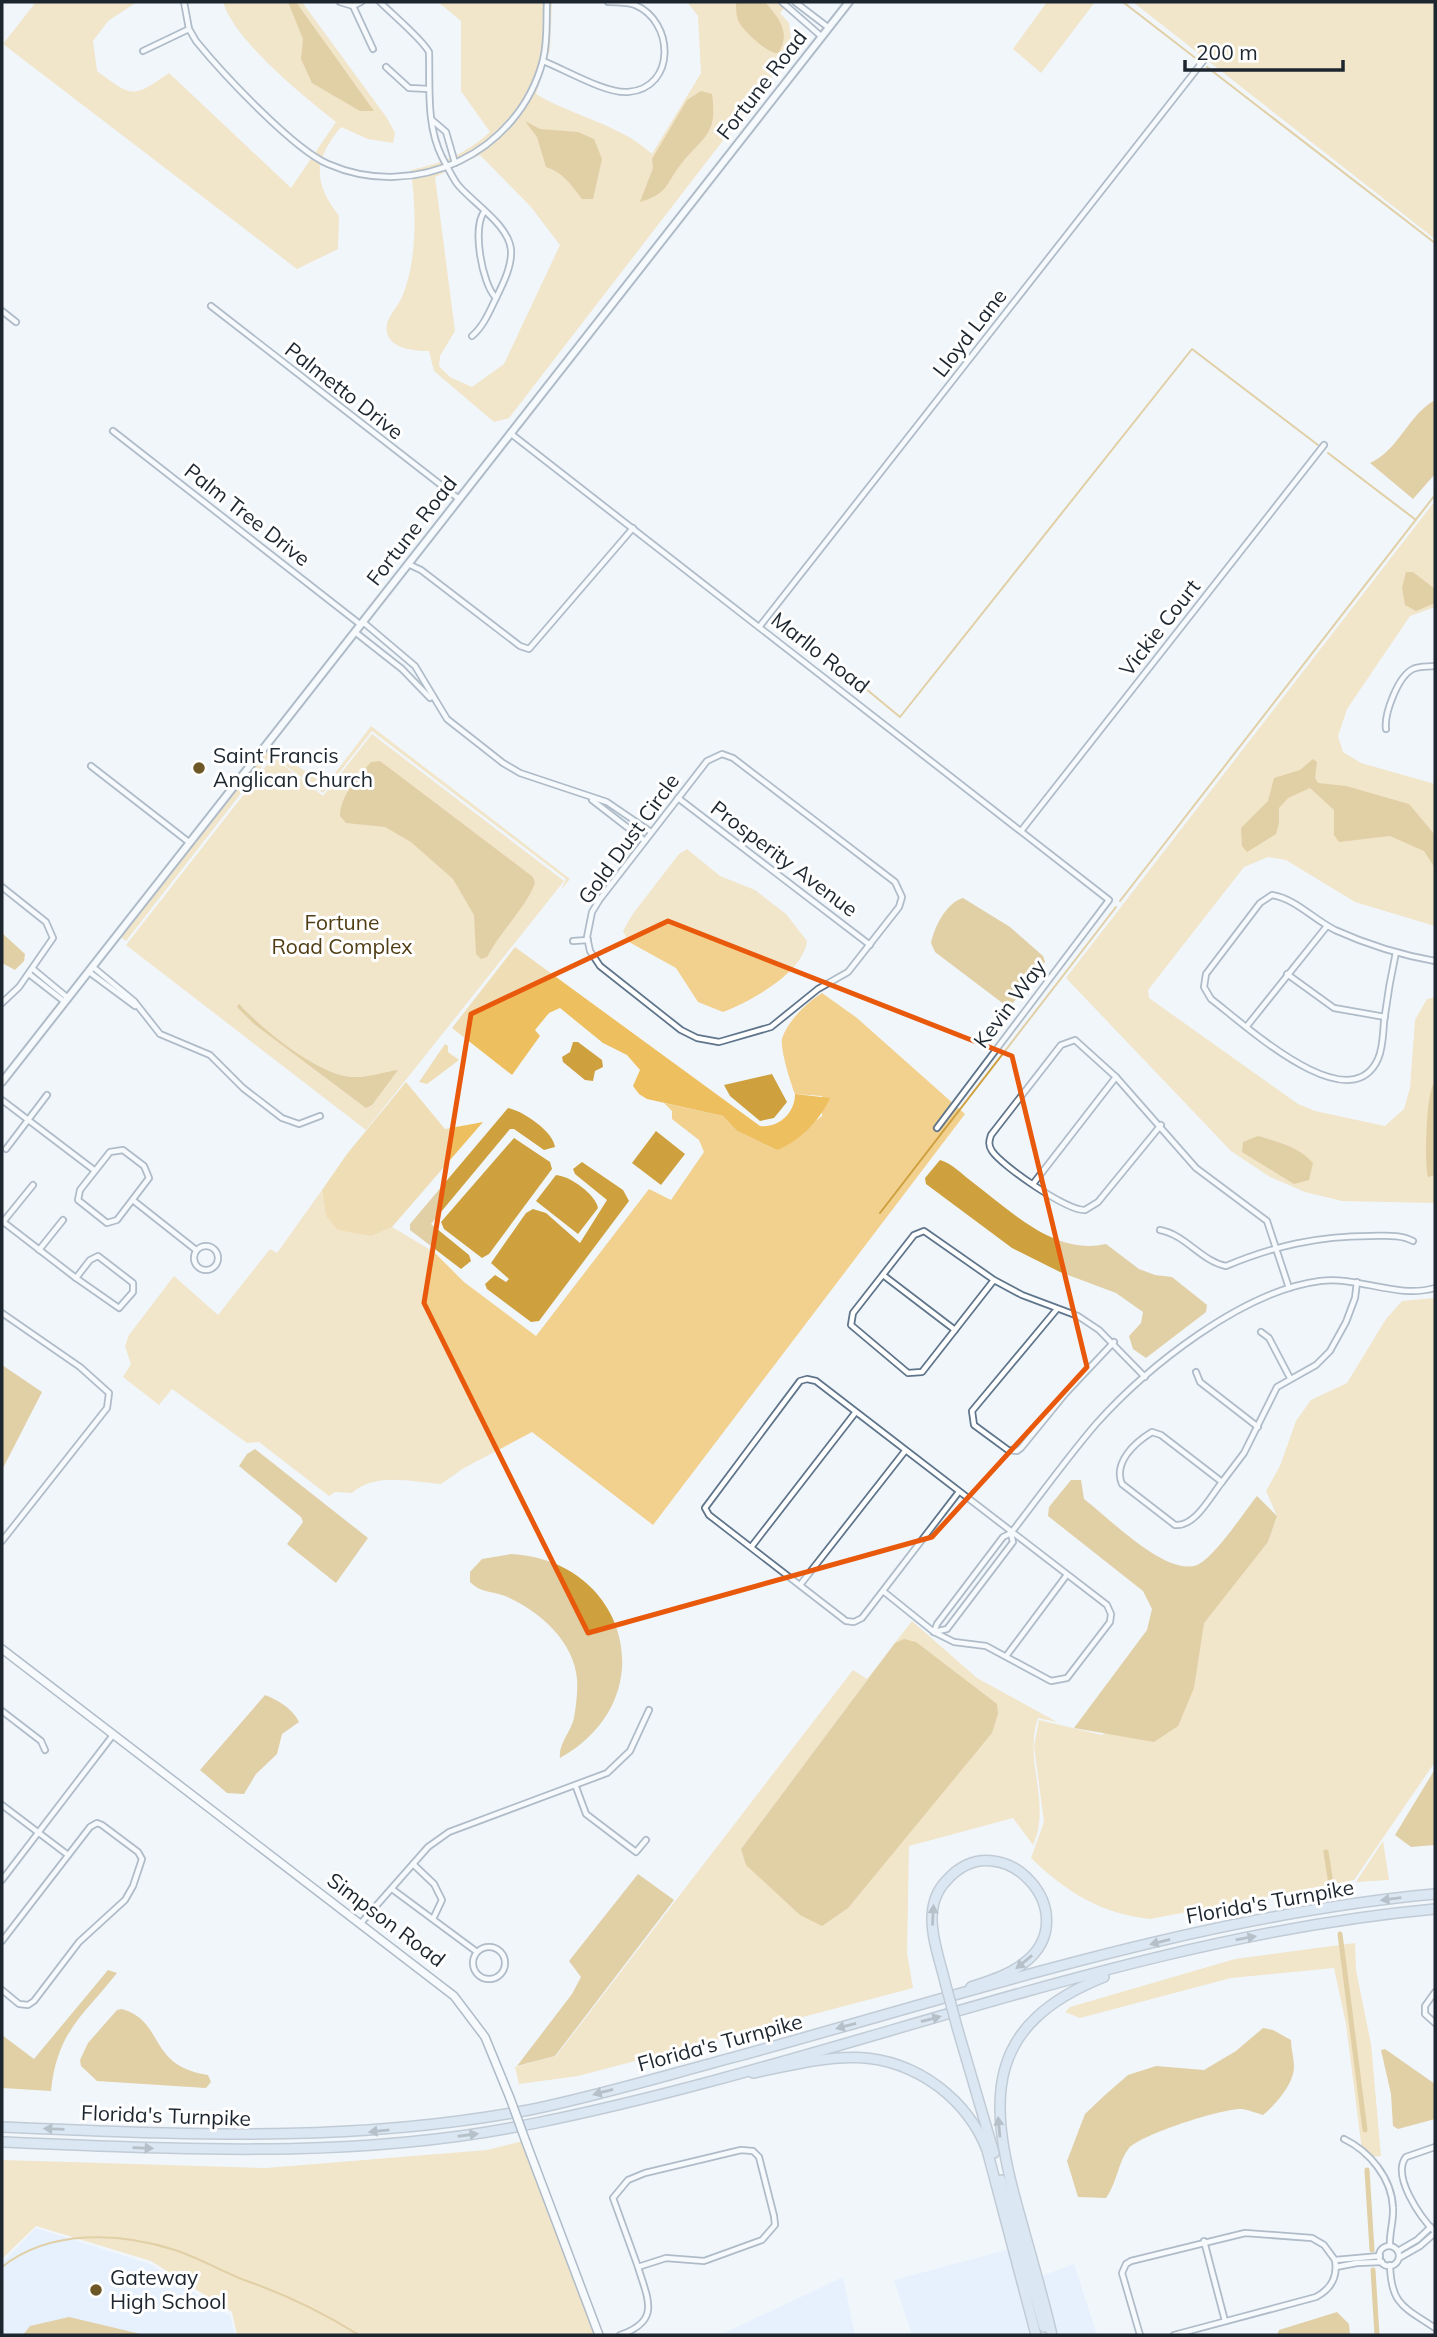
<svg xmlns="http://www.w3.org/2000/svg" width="1437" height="2337" font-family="Mulish,sans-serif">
  <rect width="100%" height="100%" fill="#f1f6fb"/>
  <g fill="#daecff">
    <path d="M36 2228 150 2264 230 2316 235 2335H2V2263Z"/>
    <path d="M1010 2249 1034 2335H912L894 2280Z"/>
    <path d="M1074 2264 1097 2335H1055L1039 2277Z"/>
    <path d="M843 2277 855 2335H720Z"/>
  </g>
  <g fill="#f2d08e" fill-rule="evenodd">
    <path d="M36 2H137L108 21 93 41 97 71C133 98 133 98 169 73L291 188 336 122C303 96 235 41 223 2H302L387 118 395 133 393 143 368 139 341 127C313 161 313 181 339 216L338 249 297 269 3 44Z"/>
    <path d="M438 2H552L550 49 536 94C574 117 620 124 652 154L701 73 698 16 687 2H789L780 13 789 23 792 48 782 64 509 418 494 422 434 371 429 351C415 351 391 349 387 333 384 319 396 310 401 299 418 262 416 209 411 170 441 164 467 153 490 132L461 91V21ZM480 155 531 207 560 245 504 364 472 387 450 377 439 366 440 356 455 331 435 177Z"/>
    <path d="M1047 2H1095L1041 73 1013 49Z"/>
    <path d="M1133 2H1435V239Z"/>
    <path d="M1435 501V607L1410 616 1347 709 1338 736 1343 752 1361 763 1435 784V926L1355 902 1286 860 1268 857 1244 867 1148 990 1149 998 1298 1104 1315 1111 1385 1126 1404 1109 1410 1088 1415 1020 1427 999 1435 997V1203L1342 1201 1305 1192 1270 1177 1231 1151 1066 978Z"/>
    <path d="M371 726 570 879 561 890 566 879 372 731 323 793 271 755 126 941 121 937 269 747 326 785Z"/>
    <path d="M372 734 564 881 366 1130 126 945 273 757 323 796Z"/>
    <path d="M687 849 720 876 755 890 786 914 807 941C803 973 751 1001 723 1012L698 1002 676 968 629 942 623 931 632 915 679 854Z"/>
    <path d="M822 993 857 1018 965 1114 653 1525 532 1432 464 1468 441 1484C411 1482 376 1472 352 1493L335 1492 329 1496 259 1442 247 1443 172 1389 159 1405 123 1377 131 1364 125 1346 129 1335 174 1276 218 1315 270 1249 277 1253 322 1190 326 1216 372 1236 392 1227 434 1252 464 1282 536 1336 649 1189 671 1200 704 1152 699 1140 672 1119V1111L664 1103 723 1116 737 1131 777 1150 822 1116V1096L795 1094C791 1084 780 1049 782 1039 787 1022 807 1002 822 993Z"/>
    <path d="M1435 1298V1762L1354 1880 1150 1919C1101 1914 1065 1891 1031 1858L1044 1822 1034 1746 1039 1720 1102 1735 1194 1688 1203 1623 1268 1542 1277 1516 1266 1491 1280 1466 1296 1421 1311 1400 1347 1383 1386 1319 1402 1301Z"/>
    <path d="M912 1621 977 1678 1057 1722 1038 1718C1023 1760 1052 1804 1033 1845L1013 1818 909 1846 907 1953 913 1988 578 2076 519 2084 515 2067 556 2056 853 1670 867 1679ZM895 1643 997 1704 992 1733 941 1792 800 1915 741 1849Z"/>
    <path d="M1383 1841 1389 1880 1356 1882Z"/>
    <path d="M1355 1943 1356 1970 1371 2044 1381 2156 1363 2158 1346 2024 1334 1968 1231 1978 1080 2018 1065 2012 1070 2007 1235 1959Z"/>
    <path d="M523 2141 596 2335H237L232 2312 151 2261 36 2226 2 2259V2160L266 2168 487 2150Z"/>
  </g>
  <g fill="#eebf5f">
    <path d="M515 947 760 1126C779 1128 795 1113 795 1094L830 1098C821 1119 799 1142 777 1150L737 1131 723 1116 647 1099 639 1094 633 1086 640 1070 627 1055 603 1043 560 1008 549 1013 535 1030 540 1036 512 1075 452 1028Z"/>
    <path d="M445 1044 448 1046V1052L459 1060 427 1084 419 1082Z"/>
    <path d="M406 1082 445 1129 483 1122 392 1227 372 1236 338 1230 326 1216 322 1190 347 1154Z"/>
  </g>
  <g fill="#cea03e">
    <path d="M288 2H296L374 111H360L312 83 301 59 303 39Z"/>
    <path d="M736 2H765C778 17 792 33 778 53 768 54 745 32 740 24 736 18 736 9 736 2Z"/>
    <path d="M701 91 712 94C718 136 703 136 681 164 664 186 669 193 640 202L653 168 652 159 687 100Z"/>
    <path d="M525 121 540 129 578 132 594 139 602 159 593 199H582C571 185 564 173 546 167L537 137Z"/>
    <path d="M1435 400V474L1413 499 1370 463C1399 450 1408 415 1435 400Z"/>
    <path d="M1406 572H1413L1435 589V603L1416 611 1405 605 1402 588Z"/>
    <path d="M1313 759 1317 762 1315 778 1318 783 1346 786 1409 804 1435 835V868L1424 851 1390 836 1339 842 1334 835V810L1310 788 1288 798 1279 808V823L1276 834 1247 852 1242 846 1241 828 1268 801 1274 778 1300 770Z"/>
    <path d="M380 761 533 877 535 883C527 906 500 932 487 957L481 959 476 954 474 915 453 879 411 842 385 827 346 823 340 816C340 796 358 777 371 762Z"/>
    <path d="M963 898 1010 927 1043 956 1045 962 1009 1008 935 952 931 943C934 927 947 902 963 898Z"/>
    <path d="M2 933 25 954 24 961 15 970 2 963Z"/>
    <path d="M239 1004C262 1029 317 1074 351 1077 369 1078 383 1072 398 1070L372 1105 366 1108 254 1024 237 1007Z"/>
    <path d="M573 1042H578L602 1060 603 1067 595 1071 593 1081 585 1080 563 1062 562 1057 570 1052Z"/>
    <path d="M772 1074 787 1102 774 1118 760 1121 730 1096 724 1085Z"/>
    <path d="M1435 1082V1175L1428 1177C1424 1165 1426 1089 1435 1082Z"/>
    <path d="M508 1108C523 1111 553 1131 555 1147L544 1150 514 1129H510L431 1224 469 1255 471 1261 461 1269 410 1230V1224Z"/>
    <path d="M656 1131 685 1154 661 1185 632 1163Z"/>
    <path d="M1258 1136C1278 1142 1299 1147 1313 1163L1309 1180 1294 1184 1242 1152 1243 1142Z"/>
    <path d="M514 1138 550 1162 552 1169 489 1254 482 1258 444 1229 441 1222Z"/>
    <path d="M940 1160C951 1163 962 1174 971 1181 1010 1210 1054 1256 1106 1244L1139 1269 1155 1275 1172 1277 1207 1305 1206 1312 1146 1358 1133 1349 1129 1336 1141 1323 1143 1312 1116 1293 1060 1272 1012 1248 926 1184 925 1178Z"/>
    <path d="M582 1162 623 1190 629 1201 539 1321 531 1322 487 1289 485 1284 495 1275 506 1282 509 1279 491 1263 526 1213 533 1209 546 1213 580 1243 607 1200 575 1174 573 1169Z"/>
    <path d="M556 1175C570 1176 595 1194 598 1208L578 1234 536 1201Z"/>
    <path d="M2 1365 42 1392 2 1470Z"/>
    <path d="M255 1449 368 1538 336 1583 287 1544 303 1522 301 1517 239 1466 247 1454Z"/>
    <path d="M1071 1480H1081L1084 1499C1108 1517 1166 1577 1197 1565 1214 1558 1245 1511 1257 1496L1277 1516 1268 1542 1204 1623 1194 1688 1178 1726 1154 1742 1074 1728 1147 1630 1152 1609 1143 1591 1048 1516 1049 1507Z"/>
    <path d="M511 1554C628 1560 666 1699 560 1758 558 1744 571 1732 574 1718 576 1707 578 1690 577 1679 574 1641 538 1610 505 1596 492 1591 481 1593 470 1582V1572L482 1559Z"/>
    <path d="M904 1639 916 1642 997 1704 998 1714 992 1733 848 1908 822 1926 800 1915 746 1865 741 1849 895 1643Z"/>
    <path d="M265 1695C278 1700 293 1709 299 1722L282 1734 277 1754 256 1774 244 1794 227 1793 200 1770Z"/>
    <path d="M1435 1769V1845L1411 1847 1395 1835Z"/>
    <path d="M638 1874 674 1900 555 2056 517 2066 572 1994 581 1977 569 1961Z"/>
    <path d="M108 1970 117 1973C82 2017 57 2032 51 2091L2 2088V2035L34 2059Z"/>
    <path d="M122 2009C165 2021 147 2066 208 2075L211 2082 206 2088 97 2081 81 2066 80 2060 88 2043 117 2010Z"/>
    <path d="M1263 2028 1273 2030 1291 2040C1291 2051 1296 2064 1293 2074 1289 2089 1274 2106 1263 2115 1256 2113 1249 2110 1242 2109 1223 2108 1142 2134 1129 2148 1118 2162 1117 2183 1106 2198L1078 2197 1067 2161 1085 2114 1105 2095 1128 2075 1156 2066 1204 2070 1236 2051Z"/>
    <path d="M1385 2049 1435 2084V2119L1398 2129 1393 2126 1391 2094 1381 2050Z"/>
    <path d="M1337 2312 1349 2324 1350 2335H1277L1279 2330Z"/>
    <path d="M69 2317 145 2335H23L30 2326Z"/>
  </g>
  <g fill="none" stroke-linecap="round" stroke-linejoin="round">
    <g stroke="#cea03e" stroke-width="2">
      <path d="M1123 2 1198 60"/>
      <path d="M1207 67 1435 243"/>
      <path d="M1328 453 1416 520"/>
      <path d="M837 665 900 717 1192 349 1318 445"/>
      <path d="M1120 901 1435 495"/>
      <path d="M880 1213 1116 907"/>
      <path d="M2 2267C49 2229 120 2232 175 2250 199 2258 221 2271 244 2280 285 2294 322 2312 359 2335"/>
    </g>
    <g stroke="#cea03e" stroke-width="5">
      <path d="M1326 1852 1333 1897"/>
      <path d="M1340 1934 1365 2130"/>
      <path d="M1367 2170 1372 2250"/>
      <path d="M1373 2270 1377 2335"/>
    </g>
    <defs>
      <g id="minor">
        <path d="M184 2 189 29 196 41C222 73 293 149 328 164 415 202 519 153 543 60 548 40 546 22 547 2"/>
        <path d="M340 2 353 6 361 2"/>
        <path d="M380 2C393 15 422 39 429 52 430 87 426 125 442 157 446 164 453 179 458 185 473 203 509 225 511 250 512 265 504 282 497 296 490 310 484 326 472 336"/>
        <path d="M782 2 822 37"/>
        <path d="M795 2 829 28"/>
        <path d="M353 6 373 49"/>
        <path d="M143 51 189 29"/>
        <path d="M543 61C564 69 606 94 628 92 677 88 674 21 635 5 627 2 617 2 608 2"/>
        <path d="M386 67 409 88 429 89"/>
        <path d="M432 120 446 132 455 163"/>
        <path d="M484 212C472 228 482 284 496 298"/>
        <path d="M211 306 459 499"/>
        <path d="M2 311 16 322"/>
        <path d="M113 431 361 625"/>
        <path d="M510 433 1109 900 937 1128"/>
        <path d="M408 564 421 570 520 646 529 649 633 528"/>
        <path d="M363 622 415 666 447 719 503 763 520 773 607 802 651 832"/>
        <path d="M760 626 1204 60"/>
        <path d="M355 632 402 669 430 698"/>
        <path d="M1386 729C1384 714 1398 676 1413 669 1419 666 1428 667 1435 666"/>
        <path d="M722 754 733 758 895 882 902 897 899 907 848 972 818 989 771 1027 719 1042 697 1038 681 1030 600 966 590 951 587 937 592 912 600 899 707 761Z"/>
        <path d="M91 766 190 843"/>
        <path d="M678 798 870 945"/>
        <path d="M592 800 645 841"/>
        <path d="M1021 831 1324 445"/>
        <path d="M2 887 46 922 53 938 19 987 2 1003"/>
        <path d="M573 941 588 940"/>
        <path d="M1396 952C1391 975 1387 998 1384 1022 1383 1034 1383 1048 1378 1059 1349 1123 1242 1022 1211 999L1204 987 1206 974 1260 903 1272 895C1296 899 1313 919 1335 930 1366 944 1401 955 1435 961"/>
        <path d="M93 967 134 1001 160 1034 210 1055 243 1088 282 1118 299 1124 320 1116"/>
        <path d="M33 969 68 998"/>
        <path d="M89 972 135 1006"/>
        <path d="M29 974 65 1002"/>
        <path d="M1287 974 1334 1008 1385 1017"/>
        <path d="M1247 1026 1327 926"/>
        <path d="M2 1100 94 1170"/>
        <path d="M1161 1125 1098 1202 1085 1210C1067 1211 1002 1166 992 1151 988 1145 989 1141 991 1135L1061 1045 1075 1040 1116 1077 1196 1168 1267 1221 1289 1288"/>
        <path d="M6 1149 47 1095"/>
        <path d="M123 1150 144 1166 149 1178 117 1220 107 1223 78 1200 80 1190 110 1152Z"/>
        <path d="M1033 1184 1116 1077"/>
        <path d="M134 1201 196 1250"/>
        <path d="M2 1221 76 1278"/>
        <path d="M3 1222 33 1185"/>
        <path d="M1160 1230C1186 1235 1201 1261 1226 1266 1274 1246 1318 1236 1370 1236 1385 1236 1400 1234 1413 1241"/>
        <circle cx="206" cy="1258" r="12"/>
        <path d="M39 1250 63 1220"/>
        <path d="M98 1256 133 1283V1292L119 1308 76 1278 90 1260Z"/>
        <path d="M883 1275 955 1330"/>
        <path d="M994 1280 922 1372 908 1373 851 1325 853 1313 914 1235 924 1231 994 1280 1022 1295 1078 1316 1099 1330 1145 1377"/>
        <path d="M1057 1309 972 1411 974 1425 1008 1450 1017 1451 1021 1448 1065 1394 1114 1342"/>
        <path d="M2 1313 80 1367 109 1393 107 1408 2 1541"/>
        <path d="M1261 1332 1269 1338 1290 1378"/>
        <path d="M1196 1372 1200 1382 1258 1427"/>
        <path d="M1152 1432 1161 1435 1222 1482C1210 1497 1195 1527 1175 1525L1122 1484C1113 1463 1134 1443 1152 1432Z"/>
        <path d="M1222 1482 1244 1453 1277 1387 1316 1365 1330 1351 1346 1322 1355 1298 1357 1282"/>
        <path d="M752 1546 855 1413"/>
        <path d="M800 1585 905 1451"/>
        <path d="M883 1591 934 1632 954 1642 986 1646 1051 1681 1067 1678 1110 1622 1111 1614 1107 1605 816 1381 807 1379 800 1381 705 1508 709 1515 846 1621 854 1622 862 1618 958 1493"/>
        <path d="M934 1632 937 1624 1003 1537 1011 1533C1039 1497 1066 1459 1096 1424 1147 1367 1242 1291 1320 1281 1359 1276 1397 1299 1435 1288"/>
        <path d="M934 1632 947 1629 1013 1542 1011 1534"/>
        <path d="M1007 1655 1066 1576"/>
        <path d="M2 1711 41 1741 45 1750"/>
        <path d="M576 1787 586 1814 636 1852 646 1840"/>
        <path d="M2 1805 68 1855"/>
        <path d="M413 1864 434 1884 442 1900 433 1919"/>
        <path d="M2 1880 113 1735"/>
        <path d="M392 1889 477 1952"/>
        <path d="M361 1923 428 1847 449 1832 607 1773 630 1751 649 1710"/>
        <path d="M2 1941 90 1827 97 1823 102 1825 138 1852 142 1859 133 1886 125 1900 79 1942 34 2001 28 2005 19 2004 2 1990"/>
        <circle cx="489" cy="1963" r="16"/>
        <path d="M1435 1992 1425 2006V2014L1435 2023"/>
        <path d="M1344 2139C1369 2151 1392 2178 1393 2208 1394 2220 1389 2233 1390 2246"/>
        <path d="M1435 2147 1406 2157C1391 2176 1421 2218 1435 2232"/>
        <path d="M741 2150 753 2151 759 2157 774 2216 775 2225 762 2240 704 2261 666 2258 638 2267 613 2198 628 2180 645 2173Z"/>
        <path d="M1204 2241 1225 2321"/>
        <circle cx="1389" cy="2256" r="10"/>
        <path d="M1398 2251 1417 2240 1431 2227"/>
        <path d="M1399 2258 1420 2246 1435 2233"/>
        <path d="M1335 2260 1380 2256"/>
        <path d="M1390 2265C1391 2305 1404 2307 1435 2328"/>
        <path d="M1336 2267 1357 2263 1382 2262"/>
        <path d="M620 2335C661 2321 648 2300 638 2267"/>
        <path d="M1140 2335 1122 2273 1126 2264 1131 2261 1245 2233 1312 2238 1324 2245 1335 2260C1338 2277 1331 2289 1316 2297L1174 2335"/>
      </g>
      <path id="tertiary" d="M2 1082 849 2"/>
      <g id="secondary">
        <path d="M2 1649 454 1996 485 2037 510 2098"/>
        <path d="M526 2142 599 2335"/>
      </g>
      <g id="motorway">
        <path d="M945 1982C940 1961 932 1940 932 1919 932 1904 937 1890 947 1880 1001 1820 1088 1914 1024 1963 1009 1975 989 1981 971 1987"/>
        <path d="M957 2027 994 2153"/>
        <path d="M753 2073C822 2059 877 2041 939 2087 961 2104 977 2124 987 2150L1036 2335"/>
        <path d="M2 2127C184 2134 348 2144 529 2110 598 2096 667 2075 735 2057 962 1995 1201 1915 1435 1894"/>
        <path d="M2 2142C181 2149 359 2160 536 2123 838 2062 1127 1937 1435 1909"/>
        <path d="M1001 2180 1044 2327"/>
        <path d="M1052 2335C1042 2292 1029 2249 1017 2205 987 2097 986 2024 1104 1977"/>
      </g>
    </defs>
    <use href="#minor" stroke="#5f758b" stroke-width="8"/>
    <use href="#tertiary" stroke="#5f758b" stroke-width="10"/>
    <use href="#secondary" stroke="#5f758b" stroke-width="10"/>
    <use href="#motorway" stroke="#8898a8" stroke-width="12"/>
    <use href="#minor" stroke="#fff" stroke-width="4.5"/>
    <use href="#tertiary" stroke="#fff" stroke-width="6"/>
    <use href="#secondary" stroke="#fff" stroke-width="7"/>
    <use href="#motorway" stroke="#c1d5e9" stroke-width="9"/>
    <defs>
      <path id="secondary-bridge" d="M510 2098 526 2142"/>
      <path id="motorway-bridge" d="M945 1982 957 2027"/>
    </defs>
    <use href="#secondary-bridge" stroke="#5f758b" stroke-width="10" stroke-linecap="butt"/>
    <use href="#motorway-bridge" stroke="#8898a8" stroke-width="12" stroke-linecap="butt"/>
    <use href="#secondary-bridge" stroke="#fff" stroke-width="7"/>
    <use href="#motorway-bridge" stroke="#c1d5e9" stroke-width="9"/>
  </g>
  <defs><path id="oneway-solid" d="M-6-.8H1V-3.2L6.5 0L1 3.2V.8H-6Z" transform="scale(1.75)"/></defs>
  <g fill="#6f7e8c">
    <use href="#oneway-solid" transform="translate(1391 1899) rotate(173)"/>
    <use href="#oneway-solid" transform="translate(933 1915) rotate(-87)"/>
    <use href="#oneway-solid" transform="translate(1246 1938) rotate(-10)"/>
    <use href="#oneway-solid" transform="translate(1160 1942) rotate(166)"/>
    <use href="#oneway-solid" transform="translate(1024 1962) rotate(141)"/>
    <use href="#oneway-solid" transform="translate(931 2019) rotate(-15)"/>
    <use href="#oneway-solid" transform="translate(846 2026) rotate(165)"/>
    <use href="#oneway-solid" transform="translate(603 2092) rotate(165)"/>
    <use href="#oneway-solid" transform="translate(999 2127) rotate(-95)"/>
    <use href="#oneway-solid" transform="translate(54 2129) rotate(-178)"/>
    <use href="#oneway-solid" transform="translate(379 2131) rotate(174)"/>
    <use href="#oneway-solid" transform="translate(468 2135) rotate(-8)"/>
    <use href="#oneway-solid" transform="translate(143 2148) rotate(2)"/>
  </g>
  <path d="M0 0H1437V2337H0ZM668 921 1012 1056 1087 1367 932 1537 588 1633 424 1303 471 1014Z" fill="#f1f6fb" fill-opacity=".55" fill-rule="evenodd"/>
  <path fill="none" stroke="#e8590c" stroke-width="5" stroke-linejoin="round" d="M668 921 1012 1056 1087 1367 932 1537 588 1633 424 1303 471 1014Z"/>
  <g fill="#6e5727" stroke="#fff" stroke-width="2.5">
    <circle cx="199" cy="768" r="7"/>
    <circle cx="96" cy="2290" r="7"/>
  </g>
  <g text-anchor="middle" stroke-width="6" stroke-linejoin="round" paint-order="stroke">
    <g font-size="21" fill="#1d262f" stroke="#fff">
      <text transform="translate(762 85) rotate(-52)" y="7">Fortune Road</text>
      <text transform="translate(970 333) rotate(-52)" y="7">Lloyd Lane</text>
      <text transform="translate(344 391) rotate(38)" y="7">Palmetto Drive</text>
      <text transform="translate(247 515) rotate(38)" y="7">Palm Tree Drive</text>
      <text transform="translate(412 531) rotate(-52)" y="7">Fortune Road</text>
      <text transform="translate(1160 628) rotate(-52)" y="7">Vickie Court</text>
      <text transform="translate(820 653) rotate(38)" y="7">Marllo Road</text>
      <text transform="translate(629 839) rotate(-54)" y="7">Gold Dust Circle</text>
      <text transform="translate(784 859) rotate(37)" y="7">Prosperity Avenue</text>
      <text transform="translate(1010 1004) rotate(-53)" y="7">Kevin Way</text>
      <text transform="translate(1270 1902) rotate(-10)" y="7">Florida's Turnpike</text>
      <text transform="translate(386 1920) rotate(37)" y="7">Simpson Road</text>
      <text transform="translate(720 2043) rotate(-15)" y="7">Florida's Turnpike</text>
      <text transform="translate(166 2116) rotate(2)" y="7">Florida's Turnpike</text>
    </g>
    <g font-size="21" fill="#1d262f" stroke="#fff" text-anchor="start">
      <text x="213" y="763">Saint Francis<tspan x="213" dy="24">Anglican Church</tspan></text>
      <text x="110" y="2285">Gateway<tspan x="110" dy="24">High School</tspan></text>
    </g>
    <g font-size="21" fill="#503d14" stroke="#fff">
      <text x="342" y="930">Fortune<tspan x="342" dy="24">Road Complex</tspan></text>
    </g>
  </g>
  <rect width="1437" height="2337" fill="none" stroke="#1d262f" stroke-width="7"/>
  <path d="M1185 60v10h158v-10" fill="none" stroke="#1d262f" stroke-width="3.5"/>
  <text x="1196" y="60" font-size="21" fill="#1d262f" stroke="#ffffff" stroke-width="5" paint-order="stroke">200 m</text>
</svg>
